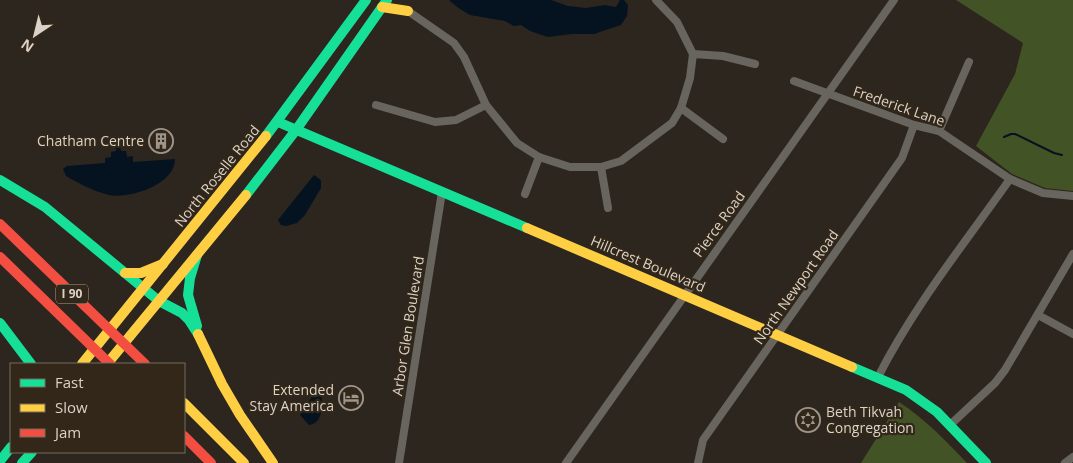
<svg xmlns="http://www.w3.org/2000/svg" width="1073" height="463" font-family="'Open Sans',sans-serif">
  <rect width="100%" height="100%" fill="#2c261e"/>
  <g fill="#425326">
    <path d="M956 0H1073V191L1045 188 1012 174 976 146 1015 74 1023 43Z"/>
    <path d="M899 402C925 419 945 440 967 463H861Z"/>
  </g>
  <g fill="#04131f">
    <path d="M449 0H551L568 6 586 8 605 5 616 7 620 0H624L628 5 627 16 621 25 594 34H572L548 37 530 31 521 25 514 26 505 21 470 15 457 7Z"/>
    <path d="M116 146H120L121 151H126L127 157 133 156V162L175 159C175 185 129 199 109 195 93 191 80 184 66 176L63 169 67 166 105 163V158L111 157V152L116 151Z"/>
    <path d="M314 175 321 180V188L305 215 297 223 286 226 281 225 278 220Z"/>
    <path d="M318 391 322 395C321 406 324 423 309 425L300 415 315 392Z"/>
  </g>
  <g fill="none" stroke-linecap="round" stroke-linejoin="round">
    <path stroke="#04131f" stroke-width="2" d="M1004 137 1011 134H1015L1054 153 1062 155"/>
    <g stroke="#68645e" stroke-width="8">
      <path d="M656 0 677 22 693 54"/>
      <path d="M408 11 454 43 464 57 486 105 517 143 539 157 570 167H601L621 161 672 123 681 108 690 78 693 54"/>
      <path d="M693 54 723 56 755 64"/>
      <path d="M794 81 914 125 939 131 1010 179 1043 193 1073 196"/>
      <path d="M376 105 435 122 456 120 486 105"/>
      <path d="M681 108 723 139"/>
      <path d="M939 131 969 62"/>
      <path d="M601 167 608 208"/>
      <path d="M525 194 539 157"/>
      <path d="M1038 315 1073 334"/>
      <path d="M878 377C914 306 964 244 1010 179"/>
      <path d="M950 425 995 383 1005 370 1073 254"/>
      <path d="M399 463 442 192"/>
      <path d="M566 463 894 0"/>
      <path d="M698 463 703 440 902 158 914 125"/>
      <path d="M1065 463 1073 457"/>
    </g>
    <g stroke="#16e098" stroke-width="10">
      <path d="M278 122 527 228"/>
      <path d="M266 136 366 0"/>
      <path d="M0 180 45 207 159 301 182 313 189 320 198 334"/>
      <path d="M246 195 296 130 387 0"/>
      <path d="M197 255 190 278 188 295 197 326"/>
      <path d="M0 323 31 364"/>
      <path d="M852 367 906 390 937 412 986 463"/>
      <path d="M0 461 11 447"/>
      <path d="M22 463 32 452"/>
    </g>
    <g stroke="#ffcf43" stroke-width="10">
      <path d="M382 7 408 11"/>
      <path d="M527 228 852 367"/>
      <path d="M125 273H141L163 264"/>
      <path d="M198 334 222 384 240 415 273 463"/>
      <path d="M82 364 266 136"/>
      <path d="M107 364 246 195"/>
      <path d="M184 403 244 463"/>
    </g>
    <g stroke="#f24e42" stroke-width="10">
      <path d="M0 224 145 364"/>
      <path d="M0 257 110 364"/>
      <path d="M184 436 211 463"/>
    </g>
  </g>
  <defs>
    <symbol id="building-ring" viewBox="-11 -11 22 22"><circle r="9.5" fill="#322718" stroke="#9d968d" stroke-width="1.5"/><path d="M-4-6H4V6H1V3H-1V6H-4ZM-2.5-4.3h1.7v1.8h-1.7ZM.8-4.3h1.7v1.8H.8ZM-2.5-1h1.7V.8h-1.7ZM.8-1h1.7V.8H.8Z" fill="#9d968d"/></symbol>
    <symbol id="hotel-ring" viewBox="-11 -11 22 22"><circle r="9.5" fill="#322718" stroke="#9d968d" stroke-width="1.5"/><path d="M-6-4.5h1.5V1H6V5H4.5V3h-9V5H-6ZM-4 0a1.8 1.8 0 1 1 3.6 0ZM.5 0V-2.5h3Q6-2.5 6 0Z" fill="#9d968d"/></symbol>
    <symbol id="synagogue-ring" viewBox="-11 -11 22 22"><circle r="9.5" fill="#322718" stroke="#9d968d" stroke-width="1.5"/><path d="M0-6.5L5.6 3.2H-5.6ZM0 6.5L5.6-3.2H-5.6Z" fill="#9d968d"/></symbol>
  </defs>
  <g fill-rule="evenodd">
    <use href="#building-ring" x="147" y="127" width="28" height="28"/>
    <use href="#hotel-ring" x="337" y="384" width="28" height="28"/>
    <use href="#synagogue-ring" x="794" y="406" width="28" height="28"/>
  </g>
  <g text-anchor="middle" stroke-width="4.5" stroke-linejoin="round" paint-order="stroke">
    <rect fill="#322718" stroke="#a89f94" stroke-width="1" x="56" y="284.5" width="32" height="19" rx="4"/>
    <g font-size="12" font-weight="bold" fill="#dad3c9">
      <text x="72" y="298">I 90</text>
    </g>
    <g font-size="14" fill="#dad3c9" stroke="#322718">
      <text transform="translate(899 106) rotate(19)" y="5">Frederick Lane</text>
      <text transform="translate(217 176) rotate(-51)" y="5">North Roselle Road</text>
      <text transform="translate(719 224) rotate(-54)" y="5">Pierce Road</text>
      <text transform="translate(648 264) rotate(23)" y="5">Hillcrest Boulevard</text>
      <text transform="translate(796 287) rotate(-55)" y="5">North Newport Road</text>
      <text transform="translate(408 326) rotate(-81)" y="5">Arbor Glen Boulevard</text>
    </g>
    <g font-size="14" fill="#dad3c9" stroke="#322718" text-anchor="end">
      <text x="144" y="146">Chatham Centre</text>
      <text x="334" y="395">Extended<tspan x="334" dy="16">Stay America</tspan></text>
      <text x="826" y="417" text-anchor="start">Beth Tikvah<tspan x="826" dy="16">Congregation</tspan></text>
    </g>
  </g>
  <rect x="10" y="363" width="175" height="90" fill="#322718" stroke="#756c5f"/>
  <rect x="20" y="379" width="25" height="8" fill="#16e098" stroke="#756c5f"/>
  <text x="55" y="388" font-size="15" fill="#dad3c9">Fast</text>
  <rect x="20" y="404" width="25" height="8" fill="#ffcf43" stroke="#756c5f"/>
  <text x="55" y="413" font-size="15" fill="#dad3c9">Slow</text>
  <rect x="20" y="429" width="25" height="8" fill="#f24e42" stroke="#756c5f"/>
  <text x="55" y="438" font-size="15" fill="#dad3c9">Jam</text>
  <g transform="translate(35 35) rotate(215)" stroke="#322718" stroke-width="4" paint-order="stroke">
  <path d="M0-4L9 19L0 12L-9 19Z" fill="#dad3c9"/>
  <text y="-8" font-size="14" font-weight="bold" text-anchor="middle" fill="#dad3c9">N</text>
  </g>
</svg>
